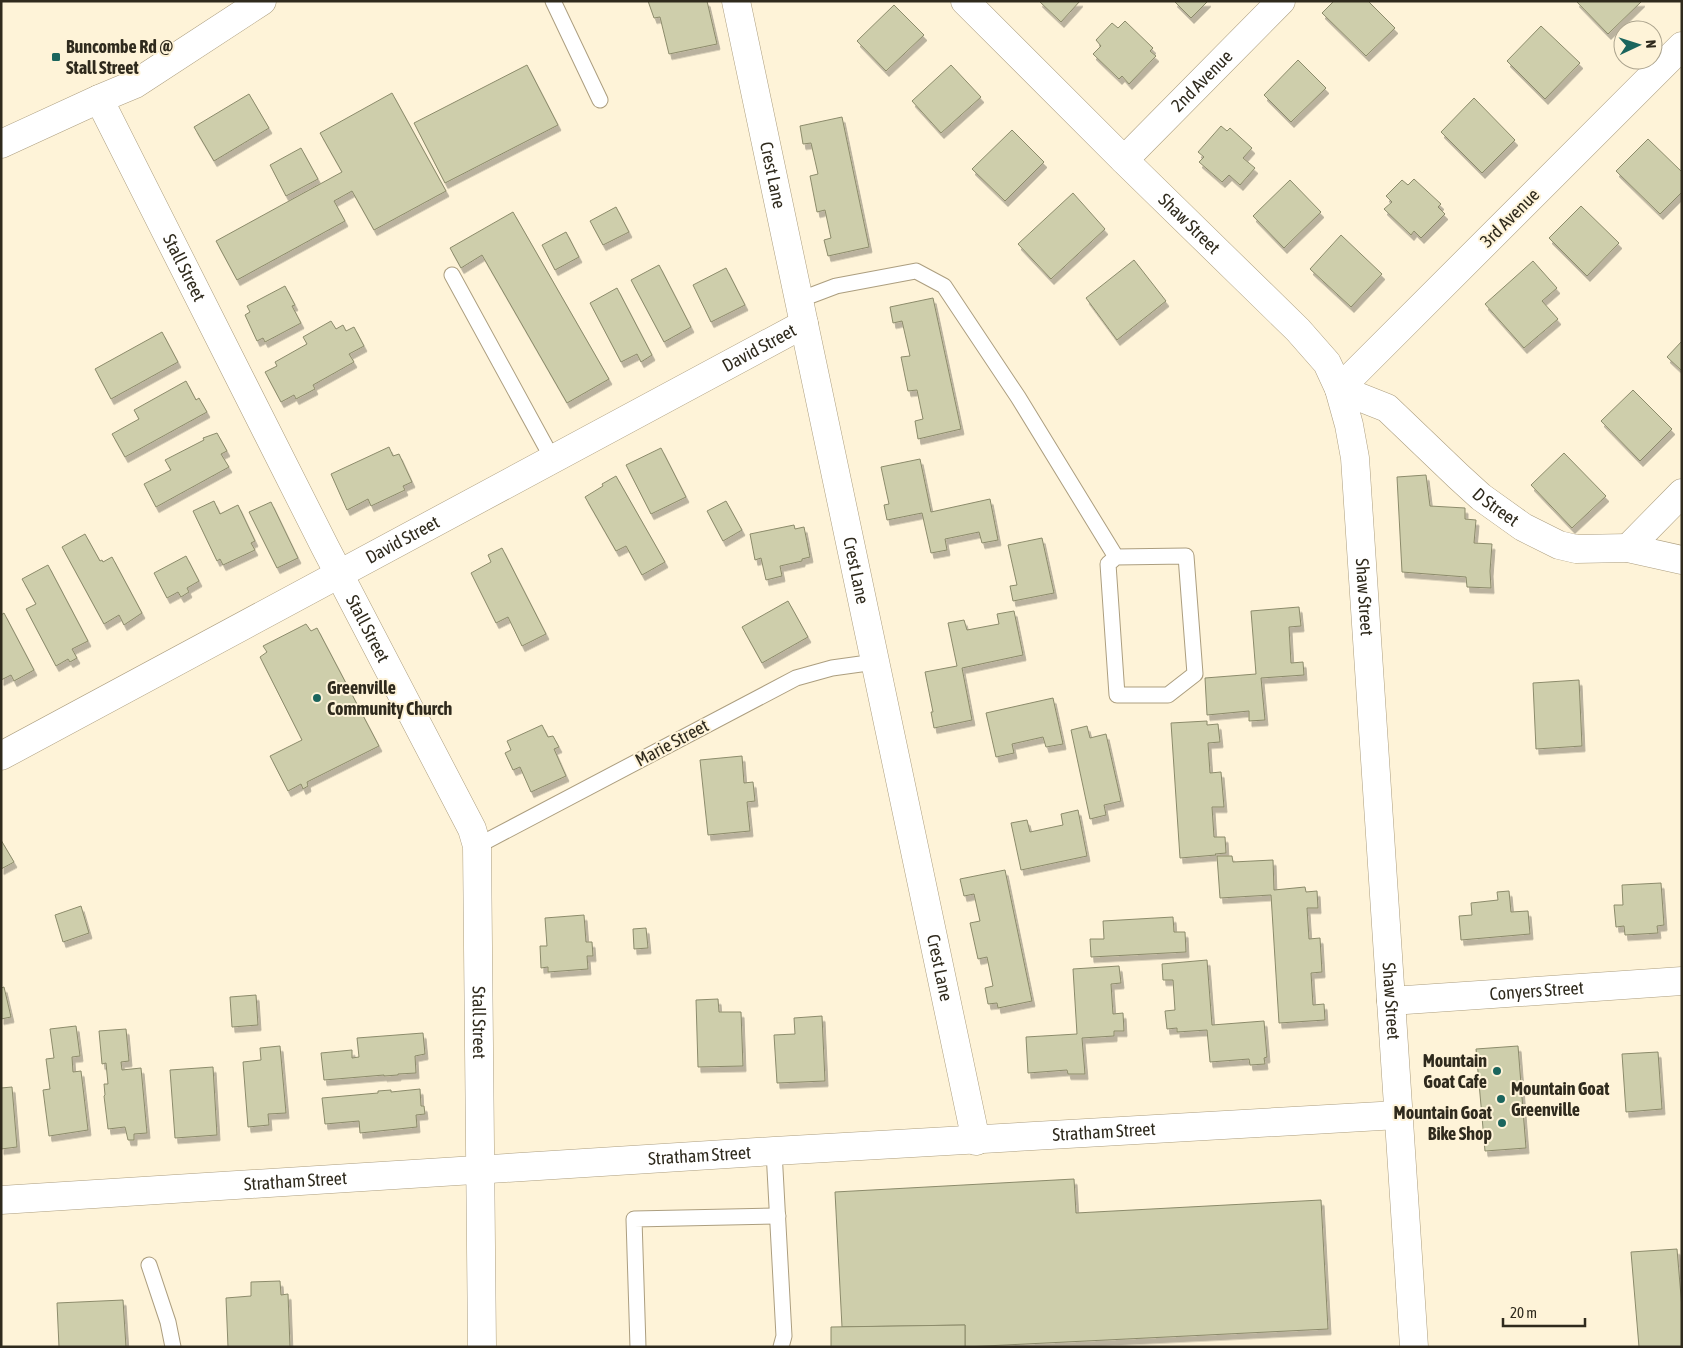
<svg xmlns="http://www.w3.org/2000/svg" width="1683" height="1348" font-family="'Asap Condensed',sans-serif">
  <defs>
    <filter id="shadow"><feDropShadow dx="3" dy="5.5" stdDeviation="0" flood-color="#0004"/></filter>
  </defs>
  <rect width="100%" height="100%" fill="#fef3d8"/>
  <g fill="#ceceab" stroke="#8c8b6b" filter="url(#shadow)">
    <path d="M648 1H707L717 44 669 54 660 17 654 18Z"/>
    <path d="M1039 1H1080L1061 22Z"/>
    <path d="M1174 1H1208L1191 18Z"/>
    <path d="M1334 1H1368L1395 28 1366 56 1322 13Z"/>
    <path d="M1576 1H1642L1608 34Z"/>
    <path d="M894 5 924 35 886 71 857 41Z"/>
    <path d="M1125 21 1153 48 1150 51 1156 56 1129 84 1122 76 1119 79 1093 54 1101 46 1096 40 1112 23 1118 28Z"/>
    <path d="M1541 26 1580 63 1545 99 1507 61Z"/>
    <path d="M1298 60 1326 88 1291 122 1264 95Z"/>
    <path d="M527 65 558 125 445 183 414 123Z"/>
    <path d="M951 65 981 97 941 133 912 101Z"/>
    <path d="M392 93 446 191 374 230 352 191 334 201 345 221 237 280 216 241 342 172 320 133Z"/>
    <path d="M249 94 269 128 214 161 194 127Z"/>
    <path d="M1474 98 1515 140 1482 173 1441 132Z"/>
    <path d="M842 117 869 247 828 256 824 240 831 238 825 210 817 212 810 176 818 174 811 143 803 144 800 126Z"/>
    <path d="M1221 126 1227 131 1230 128 1252 148 1243 158 1255 168 1240 185 1229 175 1222 182 1199 162 1204 157 1198 152Z"/>
    <path d="M1012 130 1044 162 1005 201 972 169Z"/>
    <path d="M1648 139 1682 172V192L1660 214 1616 171Z"/>
    <path d="M301 148 318 179 286 196 270 165Z"/>
    <path d="M1414 179 1441 204 1438 207 1445 214 1421 238 1414 231 1411 235 1384 209 1392 202 1386 196 1402 180 1408 185Z"/>
    <path d="M1290 180 1321 212 1284 248 1253 216Z"/>
    <path d="M1073 193 1105 229 1051 279 1018 244Z"/>
    <path d="M1581 206 1619 243 1587 276 1549 238Z"/>
    <path d="M616 207 629 232 603 245 590 221Z"/>
    <path d="M513 212 609 379 567 403 482 255 461 268 450 248Z"/>
    <path d="M566 232 579 257 555 270 542 245Z"/>
    <path d="M1341 235 1382 274 1351 307 1310 269Z"/>
    <path d="M1134 260 1166 301 1117 340 1086 298Z"/>
    <path d="M1533 261 1557 288 1542 301 1558 319 1524 348 1485 304Z"/>
    <path d="M659 265 691 327 664 342 631 280Z"/>
    <path d="M726 268 745 305 711 322 693 285Z"/>
    <path d="M285 286 295 305 292 306 301 323 265 342 263 338 257 341 245 315 250 312 247 306Z"/>
    <path d="M617 288 652 355 641 362 637 354 621 362 590 303Z"/>
    <path d="M933 298 961 429 918 439 915 421 923 419 917 390 908 391 901 357 910 356 902 321 893 323 890 307Z"/>
    <path d="M331 321 336 329 343 325 346 331 354 327 364 346 349 354 354 362 313 385 315 389 296 399 294 395 281 402 265 372 277 366 275 362 307 344 303 337Z"/>
    <path d="M162 332 178 362 111 399 95 369Z"/>
    <path d="M1682 341V371L1667 357Z"/>
    <path d="M186 381 196 400 199 398 207 412 125 457 112 434 139 419 134 410Z"/>
    <path d="M1633 390 1672 429 1640 461 1601 421Z"/>
    <path d="M217 433 227 451 221 454 229 467 156 507 144 484 171 470 165 460 204 440 203 438Z"/>
    <path d="M389 447 393 456 399 454 412 482 403 486 405 490 371 506 368 499 347 510 331 474Z"/>
    <path d="M661 448 686 497 651 514 626 465Z"/>
    <path d="M1564 453 1606 496 1572 528 1531 485Z"/>
    <path d="M920 459 931 512 990 499 998 540 982 543 979 532 945 539 947 550 931 553 922 513 887 520 884 505 889 504 881 467Z"/>
    <path d="M1426 475 1430 506 1465 508V519L1476 520 1474 543 1492 544 1490 571 1491 588 1467 587 1466 577 1402 572 1397 477Z"/>
    <path d="M616 476 665 562 642 575 626 546 616 551 585 497 603 486 602 484Z"/>
    <path d="M214 501 220 514 238 505 255 541 251 543 255 550 223 565 220 559 217 561 193 511Z"/>
    <path d="M726 501 742 530 723 541 707 511Z"/>
    <path d="M271 502 298 558 277 568 249 512Z"/>
    <path d="M794 525 795 529 804 527 810 557 802 559V561L780 566 782 576 766 580 761 558 755 560 750 534Z"/>
    <path d="M85 534 100 561 102 560 103 562 112 557 142 613 124 625 119 615 104 624 62 547Z"/>
    <path d="M1042 538 1054 593 1013 601 1010 586 1017 585 1008 545Z"/>
    <path d="M502 548 546 634 522 646 508 617 496 623 471 573 491 562 488 555Z"/>
    <path d="M186 556 199 581 187 588 189 592 181 597 178 592 167 598 154 573Z"/>
    <path d="M48 565 88 641 72 649 77 658 70 662 68 659 56 666 26 609 36 604 22 579Z"/>
    <path d="M788 601 808 637 762 663 742 627Z"/>
    <path d="M1299 607 1301 626 1289 627 1291 663 1303 662 1304 675 1261 678 1265 720 1249 721V711L1207 715 1205 678 1256 674 1251 611Z"/>
    <path d="M1014 611 1023 655 962 668 972 720 934 728 931 712H933L925 672 957 666 948 623 964 620 967 630 999 624 997 614Z"/>
    <path d="M4 613 34 670 14 681 11 675 1 680V615Z"/>
    <path d="M306 624 311 631 317 628 379 746 307 782 308 786 303 789 301 784 288 791 270 756 302 740 260 657 267 652 263 646Z"/>
    <path d="M1579 680 1582 746 1536 749 1533 683Z"/>
    <path d="M1053 698 1063 744 1046 747 1043 737 1012 744 1014 753 996 757 986 713Z"/>
    <path d="M1207 721V725L1218 724 1220 742 1208 743 1210 773 1221 772 1224 807H1212L1214 837H1225L1226 853 1215 854 1216 855 1180 858 1171 723Z"/>
    <path d="M542 725 548 737 553 736 559 747 554 749 566 776 531 792 520 767 513 770 505 753 511 750 507 741Z"/>
    <path d="M1087 726 1090 738 1106 734 1121 801 1104 805 1106 815 1090 819 1071 730Z"/>
    <path d="M742 756 744 783 753 782 755 801 747 802 750 831 708 835 700 760Z"/>
    <path d="M1078 810 1087 856 1021 870 1011 823 1027 820 1030 832 1063 825 1061 814Z"/>
    <path d="M1 840 14 862 1 869Z"/>
    <path d="M1217 856H1232L1233 862 1273 860 1274 890 1305 887 1306 892 1317 891 1318 908H1307L1309 939 1320 938 1322 972 1311 973 1313 1005 1324 1004 1325 1020 1279 1023 1271 895 1220 898Z"/>
    <path d="M1005 870 1032 1001 998 1008 997 1003 988 1004 985 988 993 986 987 957 978 959 970 923 980 921 974 894 964 896 960 879Z"/>
    <path d="M1661 883 1664 925 1657 926 1658 933 1625 935 1624 926 1616 927 1614 905H1623L1622 885Z"/>
    <path d="M1509 891 1511 912 1528 911 1530 934 1461 940 1459 916 1472 915 1471 903 1498 900 1497 892Z"/>
    <path d="M81 906 89 933 63 942 55 915Z"/>
    <path d="M584 915 586 942H592L593 956H587L588 969 548 972V967L541 968 540 946H547L545 918Z"/>
    <path d="M1173 917 1174 932H1185L1186 952 1091 957 1090 939H1104L1103 921Z"/>
    <path d="M646 928 648 948 634 949 633 929Z"/>
    <path d="M1207 960 1212 1025 1264 1021 1267 1057 1264 1058 1265 1064 1250 1065 1249 1059 1210 1062 1207 1030 1177 1032V1028L1167 1029 1165 1011 1175 1010 1173 980H1163L1162 964Z"/>
    <path d="M1119 966 1121 983 1111 984 1113 1014 1123 1013 1124 1031H1114V1036L1082 1038 1085 1074H1068L1067 1070 1028 1073 1026 1037 1077 1034 1073 969Z"/>
    <path d="M4 987 11 1017 1 1019V988Z"/>
    <path d="M256 995 258 1025 232 1027 230 997Z"/>
    <path d="M718 999 719 1012H741L743 1066 698 1067 696 1000Z"/>
    <path d="M822 1016 825 1081 777 1083 774 1035 795 1034 794 1018Z"/>
    <path d="M76 1026 80 1056 72 1057 73 1072 81 1071 88 1130 49 1136 43 1090 50 1089 46 1059 54 1058 50 1029Z"/>
    <path d="M126 1029 129 1061 121 1062 122 1070 141 1068 147 1133 134 1134V1140H128L125 1127 108 1129 104 1096 105 1095 104 1084H108L106 1063 102 1064 99 1031Z"/>
    <path d="M423 1033 425 1054 415 1056 416 1073 398 1074V1075L384 1076V1075L324 1080 321 1053 352 1050V1058L359 1057 357 1038Z"/>
    <path d="M280 1046 286 1113 268 1114 269 1125 248 1127 243 1062 261 1060 260 1048Z"/>
    <path d="M1518 1046 1526 1148 1485 1151 1476 1049Z"/>
    <path d="M1658 1052 1662 1109 1626 1112 1622 1054Z"/>
    <path d="M213 1067 217 1135 175 1138 170 1070Z"/>
    <path d="M12 1087 17 1147 1 1149V1088Z"/>
    <path d="M420 1089 421 1106H424L425 1114 416 1115 417 1127 360 1133 359 1121 325 1124 322 1098 378 1093V1091L391 1090V1092Z"/>
    <path d="M1074 1179 1076 1213 1321 1200 1328 1329 965 1347V1325L842 1327 835 1192Z"/>
    <path d="M1677 1249 1682 1308V1347H1639L1631 1252Z"/>
    <path d="M280 1281 281 1295 288 1294 290 1347H228L226 1298 251 1296V1282Z"/>
    <path d="M123 1300 126 1347H59L57 1303Z"/>
    <path d="M965 1325V1347H831V1327Z"/>
  </g>
  <g fill="none" stroke-linecap="round" stroke-linejoin="round">
    <defs>
      <g id="service">
        <path d="M553 1 600 100"/>
        <path d="M452 275 552 458"/>
        <path d="M799 300 836 286 916 271 944 286 1018 397 1116 557 1186 556 1195 674 1168 695H1117L1108 564 1116 557"/>
        <path d="M477 846 796 678 832 668 875 662"/>
        <path d="M774 1151 784 1336 781 1347"/>
        <path d="M149 1265 168 1322 173 1347"/>
        <path d="M638 1347 634 1219 778 1216"/>
      </g>
      <g id="minor">
        <path id="s1" d="M736 1 976 1141"/>
        <path id="s2" d="M1682 46 1339 389 1387 408 1458 476 1481 497 1523 527 1559 545 1576 549 1628 548 1682 560"/>
        <path id="s3" d="M99 99 325 547 472 829 477 846 482 1347"/>
        <path id="s4" d="M1124 160 1281 1"/>
        <path d="M1628 548 1682 493"/>
        <path id="s5" d="M1 756 804 324"/>
        <path id="s6" d="M1391 1001 1682 981"/>
        <path id="s7" d="M1 1200 774 1151 1398 1115"/>
      </g>
      <g id="tertiary">
        <path id="s8" d="M965 1 1124 160 1298 330 1327 363 1339 389 1349 425 1355 458 1414 1347"/>
        <path d="M1 144 99 99 135 84 262 1"/>
      </g>
    </defs>
    <use href="#service" stroke="#ac9e7f" stroke-width="17"/>
    <use href="#minor" stroke="#ac9e7f" stroke-width="29"/>
    <use href="#tertiary" stroke="#ac9e7f" stroke-width="29"/>
    <use href="#service" stroke="#fff" stroke-width="15"/>
    <use href="#minor" stroke="#fff" stroke-width="28"/>
    <use href="#tertiary" stroke="#fff" stroke-width="28"/>
  </g>
  <g fill="#1b655d" stroke="#fef3d8" stroke-width="2">
    <rect x="51" y="52" width="10" height="10" rx="2.5"/>
    <circle cx="317" cy="698" r="5"/>
    <circle cx="1497" cy="1071" r="5"/>
    <circle cx="1501" cy="1099" r="5"/>
    <circle cx="1502" cy="1123" r="5"/>
  </g>
  <g text-anchor="middle" stroke-width="4" stroke-linejoin="round" paint-order="stroke">
    <g font-size="18" font-weight="bold" fill="#2f2a1d" stroke="#fef3d8" text-anchor="start">
      <text x="66" y="53">Buncombe Rd @<tspan x="66" dy="21">Stall Street</tspan></text>
      <text x="327" y="694">Greenville<tspan x="327" dy="21">Community Church</tspan></text>
      <text x="1487" y="1067" text-anchor="end">Mountain<tspan x="1487" dy="21">Goat Cafe</tspan></text>
      <text x="1511" y="1095">Mountain Goat<tspan x="1511" dy="21">Greenville</tspan></text>
      <text x="1492" y="1119" text-anchor="end">Mountain Goat<tspan x="1492" dy="21">Bike Shop</tspan></text>
    </g>
    <g font-size="18" fill="#2f2a1d" stroke="#fef3d8">
      <text dy="6" stroke="none"><textPath href="#s4" startOffset="111">2nd Avenue</textPath></text>
      <text dy="6" stroke="none"><textPath href="#s1" startOffset="178">Crest Lane</textPath></text>
      <text transform="translate(1510 218) rotate(-45)" y="6">3rd Avenue</text>
      <text dy="6" stroke="none"><textPath href="#s8" startOffset="316">Shaw Street</textPath></text>
      <text dy="6" stroke="none"><textPath href="#s3" startOffset="189">Stall Street</textPath></text>
      <text dy="6" stroke="none"><textPath href="#s5" startOffset="861">David Street</textPath></text>
      <text dy="6" stroke="none"><textPath href="#s2" startOffset="684">D Street</textPath></text>
      <text dy="6" stroke="none"><textPath href="#s5" startOffset="456">David Street</textPath></text>
      <text dy="6" stroke="none"><textPath href="#s1" startOffset="582">Crest Lane</textPath></text>
      <text dy="6" stroke="none"><textPath href="#s8" startOffset="751">Shaw Street</textPath></text>
      <text dy="6" stroke="none"><textPath href="#s3" startOffset="594">Stall Street</textPath></text>
      <text transform="translate(672 743) rotate(-28)" y="6">Marie Street</text>
      <text dy="6" stroke="none"><textPath href="#s1" startOffset="988">Crest Lane</textPath></text>
      <text dy="6" stroke="none"><textPath href="#s6" startOffset="146">Conyers Street</textPath></text>
      <text dy="6" stroke="none"><textPath href="#s8" startOffset="1156">Shaw Street</textPath></text>
      <text dy="6" stroke="none"><textPath href="#s3" startOffset="1014">Stall Street</textPath></text>
      <text dy="6" stroke="none"><textPath href="#s7" startOffset="1105">Stratham Street</textPath></text>
      <text dy="6" stroke="none"><textPath href="#s7" startOffset="700">Stratham Street</textPath></text>
      <text dy="6" stroke="none"><textPath href="#s7" startOffset="295">Stratham Street</textPath></text>
    </g>
  </g>
  <rect width="1683" height="1348" fill="none" stroke="#2f2a1d" stroke-width="5"/>
  <g transform="translate(1638 45) rotate(86)"><circle r="24" fill="#fef3d8" stroke="#aba38d"/>
  <path d="M0-4L9 19L0 12L-9 19Z" fill="#1b655d"/>
  <text y="-8" font-size="14" font-weight="bold" text-anchor="middle" fill="#2f2a1d">N</text>
  </g>
  <path d="M1503 1318v8h82v-8" fill="none" stroke="#2f2a1d" stroke-width="2.5"/>
  <text x="1510" y="1318" font-size="15" fill="#2f2a1d" stroke="#fef3d8" stroke-width="4" paint-order="stroke">20 m</text>
</svg>
